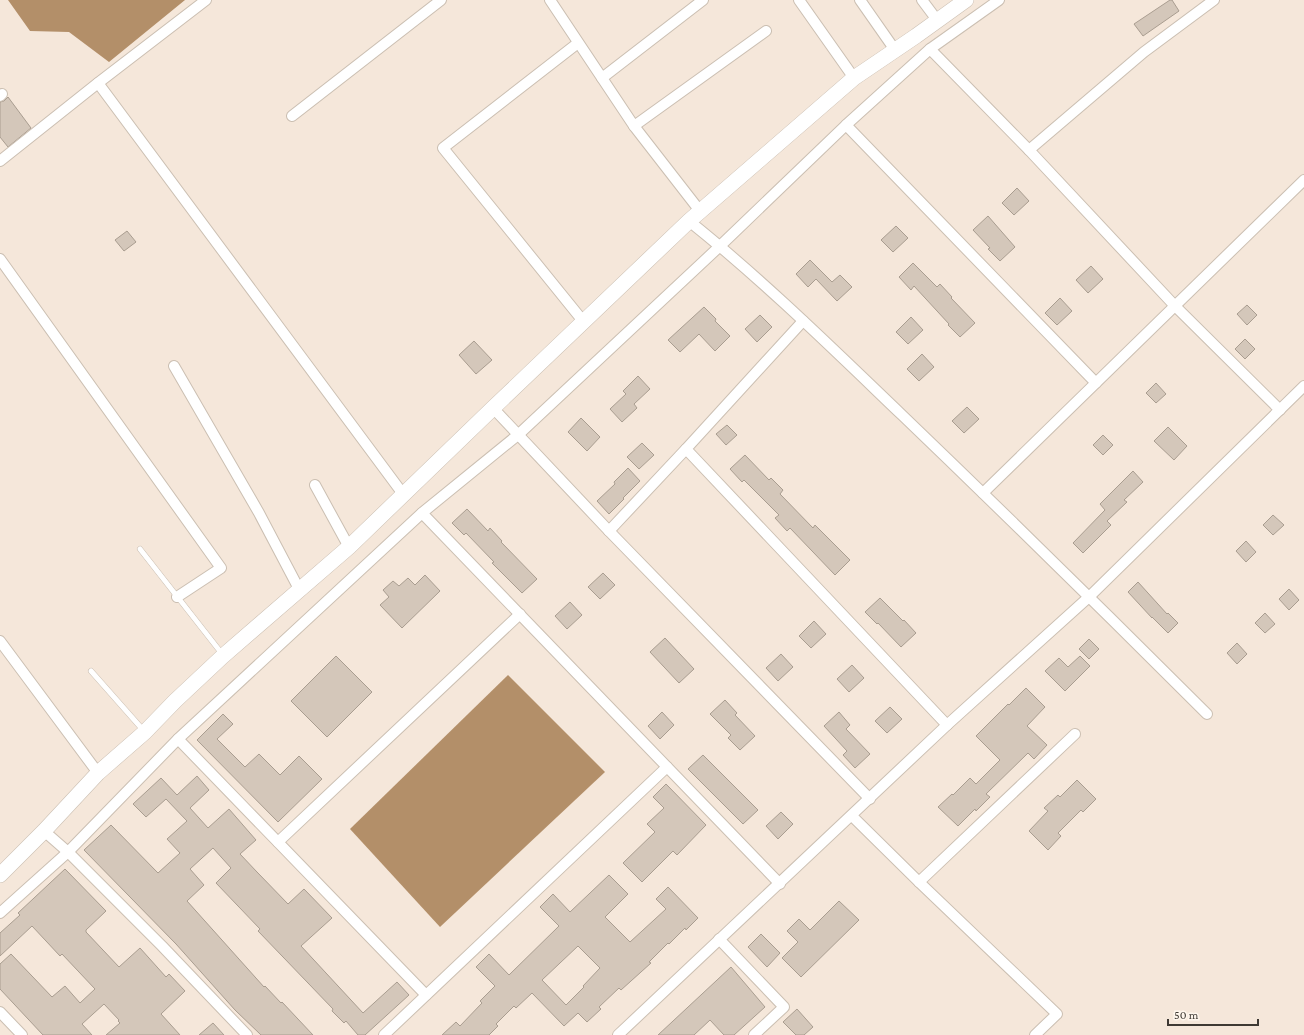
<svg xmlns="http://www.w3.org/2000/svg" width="1304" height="1035" font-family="'Crimson Pro',serif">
  <rect width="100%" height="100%" fill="#f5e7da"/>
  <g fill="#b38f69">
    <path d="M8 0H185L109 62 69 32 30 31Z"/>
    <path d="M508 675 605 772 440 927 350 829Z"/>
  </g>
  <g fill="#d4c7ba" stroke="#a99d90" fill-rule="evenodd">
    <path d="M1170 0H1172L1179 11 1143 36 1134 24Z"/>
    <path d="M8 97 31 128 8 147 0 137V102L4 101Z"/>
    <path d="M1017 188 1029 201 1014 215 1002 203Z"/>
    <path d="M988 216 1015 247 1000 261 988 249 990 248 973 230Z"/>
    <path d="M896 226 908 238 893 252 881 240Z"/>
    <path d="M127 231 136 242 124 251 115 240Z"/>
    <path d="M810 260 832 282 840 275 852 287 837 301 816 279 808 287 796 274Z"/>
    <path d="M913 263 937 287 940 284 952 297 951 298 975 323 960 337 948 325 949 324 914 286 911 290 899 277Z"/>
    <path d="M1091 266 1103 279 1088 293 1076 280Z"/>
    <path d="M1060 298 1072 311 1057 325 1045 313Z"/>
    <path d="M1247 305 1257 315 1247 325 1237 314Z"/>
    <path d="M704 307 716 319 715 321 730 336 715 351 699 334 680 352 668 340Z"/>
    <path d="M760 315 772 327 757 342 745 329Z"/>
    <path d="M911 317 923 330 908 344 896 332Z"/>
    <path d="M1245 339 1255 349 1245 359 1235 349Z"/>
    <path d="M474 341 492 360 476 374 459 355Z"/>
    <path d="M922 354 934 367 919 381 907 369Z"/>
    <path d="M638 376 650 389 634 404 637 408 622 422 610 409 626 394 623 391Z"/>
    <path d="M1156 383 1166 394 1156 403 1146 393Z"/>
    <path d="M967 407 979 419 964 433 952 421Z"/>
    <path d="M581 418 600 437 587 451 568 432Z"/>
    <path d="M727 425 737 435 726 445 716 434Z"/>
    <path d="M1168 427 1187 446 1174 460 1154 441Z"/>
    <path d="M1103 435 1113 445 1103 455 1093 445Z"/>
    <path d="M642 443 654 455 639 469 627 457Z"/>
    <path d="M745 455 769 480 771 478 783 490 780 494 813 528 815 525 850 560 835 575 790 528 787 531 775 518 779 515 744 480 742 482 730 469Z"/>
    <path d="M628 468 640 481 623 498 624 499 609 514 597 501 615 484 614 482Z"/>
    <path d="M1133 471 1143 482 1124 500 1127 502 1107 521 1111 525 1083 553 1073 543 1105 510 1100 504Z"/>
    <path d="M467 509 488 531 490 528 502 541 501 542 537 579 522 593 492 563 494 562 466 533 464 535 452 523Z"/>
    <path d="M1273 515 1284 525 1273 535 1263 525Z"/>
    <path d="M1246 541 1256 552 1246 562 1236 551Z"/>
    <path d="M603 573 615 585 600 599 588 587Z"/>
    <path d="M425 575 440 591 402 628 380 605 389 597 383 590 393 581 399 586 408 578 415 585Z"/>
    <path d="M1138 582 1167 614 1168 613 1178 623 1168 633 1152 617V618L1128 592Z"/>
    <path d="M1289 589 1299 600 1289 610 1279 599Z"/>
    <path d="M880 598 903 621 904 620 916 633 901 647 878 623 877 624 865 612Z"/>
    <path d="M570 602 582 615 567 629 555 616Z"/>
    <path d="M1265 613 1275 624 1265 633 1255 623Z"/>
    <path d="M814 621 826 634 811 648 799 636Z"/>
    <path d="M665 638 694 669 679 683 650 652Z"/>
    <path d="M1089 639 1099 649 1089 659 1079 649Z"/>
    <path d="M1237 643 1247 654 1237 664 1227 653Z"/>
    <path d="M781 654 793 667 778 681 766 668Z"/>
    <path d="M336 656 372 692 327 737 291 701Z"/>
    <path d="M1080 656 1090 666 1065 691 1045 671 1059 658 1068 667Z"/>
    <path d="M852 665 864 678 849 692 837 679Z"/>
    <path d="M1026 688 1045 707 1027 726 1047 745 1034 759 1028 753 986 794 990 797 976 811 975 809 958 826 938 807 952 794 953 795 970 778 976 784 1000 760 976 736 1008 704 1009 705Z"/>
    <path d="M725 700 737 713 735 715 755 736 740 750 728 738 731 735 710 714Z"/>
    <path d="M890 707 902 719 887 733 875 721Z"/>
    <path d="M662 712 674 725 660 739 648 726Z"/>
    <path d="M839 712 850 725 846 729 870 754 855 768 843 755 847 751 824 726Z"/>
    <path d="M223 714 233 724 217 739 245 767 259 754 280 775 299 756 322 779 278 822 197 740Z"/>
    <path d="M703 755 758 810 743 824 688 769Z"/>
    <path d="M197 776 209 790 190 808 208 828 229 809 256 840 240 854 257 872 288 904 304 889 332 918 301 946 363 1013 397 982 409 995 365 1035H358L346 1021 344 1023 332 1011 333 1009 258 931 260 929 216 883 231 868 213 848 190 869 204 885 187 901 264 987 265 986 281 1003 282 1002 313 1035H261L235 1010 176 944 84 850 111 825 158 873 180 853 167 839 187 821 166 799 146 817 133 804 161 778 177 795Z"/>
    <path d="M1077 780 1096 799 1083 812 1081 810 1058 833 1061 836 1048 850 1029 831 1048 811 1044 808 1058 795 1060 797Z"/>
    <path d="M666 784 706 825 677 855 673 851 642 882 623 863 655 832 647 824 664 808 653 797Z"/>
    <path d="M781 812 793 824 778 839 766 826Z"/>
    <path d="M65 869 106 911 86 930V932L119 967 140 948 166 977 169 974 185 991 161 1014 180 1035H106L120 1023 118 1021 119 1020 104 1004 82 1024 92 1035H43L0 989V964L11 954 52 997 65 986 80 1003 95 989 62 954 60 956 32 926 0 956V933L20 915 18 913Z"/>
    <path d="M609 875 628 894 605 917 630 942 666 909 656 899 668 887 698 918 686 930 685 928 669 944 668 943 649 962 651 963 621 990 619 988 599 1007 601 1009 587 1022 578 1013 564 1026 532 993 516 1008 514 1006 496 1024 498 1026 489 1035H442L456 1022 460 1026 482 1003 480 1001 495 986 476 967 489 954 509 975 559 926 540 907 553 894 570 912ZM578 946 600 968 583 986 584 987 566 1005 542 980Z"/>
    <path d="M839 901 859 920 801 977 782 958 798 942 787 931 799 919 810 930Z"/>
    <path d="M761 934 780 953 767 967 748 947Z"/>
    <path d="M731 967 765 1007 734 1035H724L710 1020 694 1035H658Z"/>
    <path d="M797 1009 813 1027 804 1035H796L783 1022Z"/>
    <path d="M213 1023 224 1035H199Z"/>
  </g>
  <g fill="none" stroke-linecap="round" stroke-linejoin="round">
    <defs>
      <g id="lane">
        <path d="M140 549 223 655"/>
        <path d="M91 671 144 731"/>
      </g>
      <g id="street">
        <path d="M550 0 634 126 700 211"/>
        <path d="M799 0 854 78"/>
        <path d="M860 0 895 50"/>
        <path d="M922 0 937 20"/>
        <path d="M578 43 443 148 583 321"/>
        <path d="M930 49 1029 150 1175 306 1280 410"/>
        <path d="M602 78 703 0"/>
        <path d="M98 83 403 494"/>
        <path d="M0 96 2 94"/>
        <path d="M292 116 441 0"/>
        <path d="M846 125 1096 383"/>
        <path d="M634 126 766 31"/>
        <path d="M1029 150 1144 52 1214 0"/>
        <path d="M0 161 98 83 206 0"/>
        <path d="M689 221C764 281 832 348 902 415 1004 513 1106 613 1207 714"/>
        <path d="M0 259 221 568 177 597"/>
        <path d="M803 321 686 449 947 725"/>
        <path d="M174 366 259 513 299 589"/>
        <path d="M493 408 609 531 870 799"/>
        <path d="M315 485 349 547"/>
        <path d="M983 493 1304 180"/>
        <path d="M422 513 780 884"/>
        <path d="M609 531 686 449"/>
        <path d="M0 641 98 773"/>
        <path d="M178 739 426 995"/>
        <path d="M852 816 919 882 1057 1014 1035 1035"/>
        <path d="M44 831 68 852 162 946 247 1035"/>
        <path d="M278 842 520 614"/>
        <path d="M919 882 1075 734"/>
        <path d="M0 913 68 852 178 739 422 513 519 434 720 246 846 125 930 49 999 0"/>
        <path d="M719 939 784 1007 754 1035"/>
        <path d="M0 1012 22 1035"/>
        <path d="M384 1035 667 767"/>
        <path d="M618 1035 947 725 1090 596 1304 386"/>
      </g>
      <path id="secondary" d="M0 875 44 831 98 773 145 732 175 701 223 656 349 547 493 408 689 221 854 78 916 36 966 0"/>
    </defs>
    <use href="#lane" stroke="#cbbfb2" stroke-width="6"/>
    <use href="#street" stroke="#cbbfb2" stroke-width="12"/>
    <use href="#secondary" stroke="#cbbfb2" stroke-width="16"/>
    <use href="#lane" stroke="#fff" stroke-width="5"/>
    <use href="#street" stroke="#fff" stroke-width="10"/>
    <use href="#secondary" stroke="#fff" stroke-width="15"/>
  </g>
  <path d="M1168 1019v6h90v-6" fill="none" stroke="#3e3933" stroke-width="2"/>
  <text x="1174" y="1019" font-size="12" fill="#3e3933" stroke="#fef6ed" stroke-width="3" paint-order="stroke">50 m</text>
</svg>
